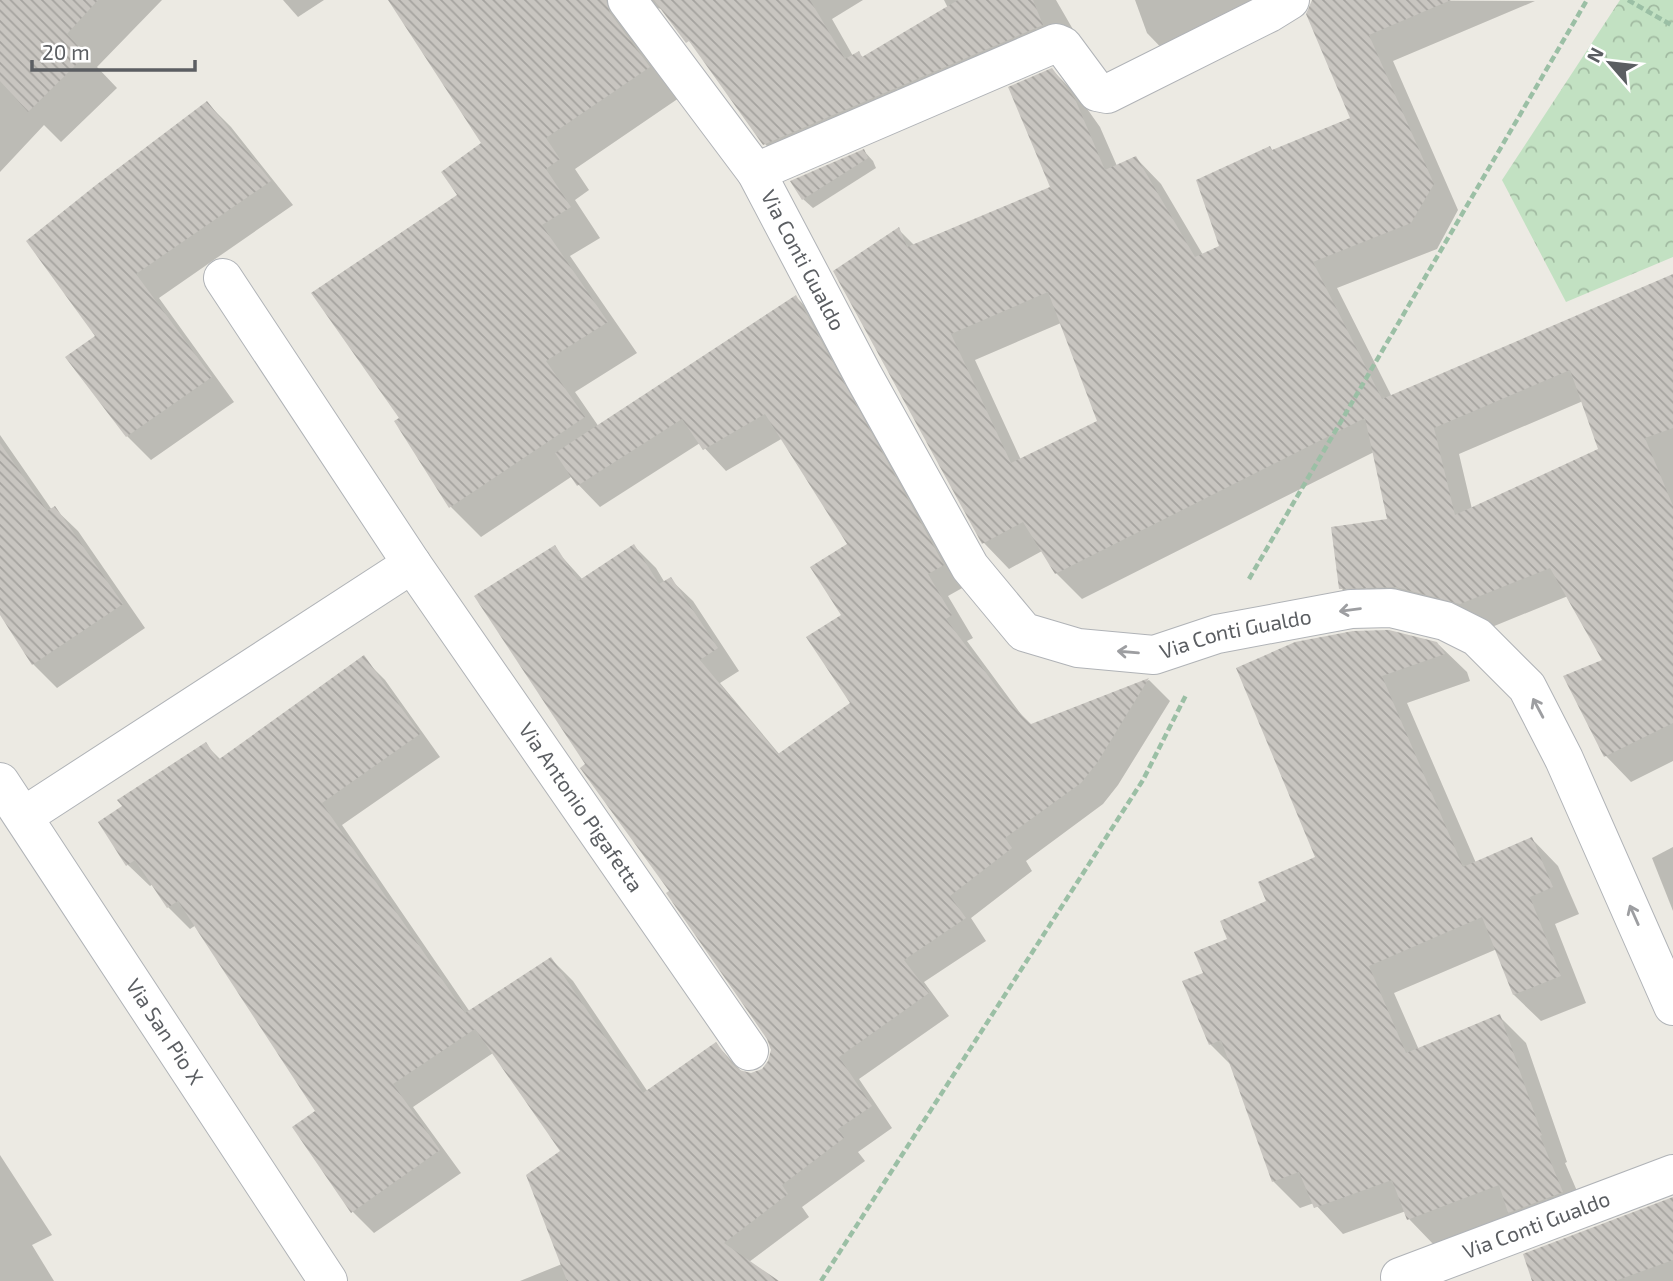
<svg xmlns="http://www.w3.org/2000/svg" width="1673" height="1281" font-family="'Exo 2',sans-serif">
  <defs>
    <pattern id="park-crowns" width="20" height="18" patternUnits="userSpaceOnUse" patternTransform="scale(1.75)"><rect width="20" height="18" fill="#c2e1c2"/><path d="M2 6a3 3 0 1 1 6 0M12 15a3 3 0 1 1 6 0" fill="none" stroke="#a1baa1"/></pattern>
    <pattern id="building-back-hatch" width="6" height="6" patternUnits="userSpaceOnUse" patternTransform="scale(1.75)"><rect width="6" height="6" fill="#c8c5c0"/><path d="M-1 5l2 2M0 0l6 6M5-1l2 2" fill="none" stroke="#a5a39f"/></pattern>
  </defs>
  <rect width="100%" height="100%" fill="#eceae3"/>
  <path fill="url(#park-crowns)" d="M1620 0H1673V257L1566 302 1502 180Z"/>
  <g fill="#0003" fill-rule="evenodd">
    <path d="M0 0H162L97 67 117 88 61 142 44 125 0 172Z"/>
    <path d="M283 0H324L298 17Z"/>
    <path d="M390 0H863L832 19 853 56 858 53 864 58 948 8 944 0H1056L1082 45 795 175 765 144 700 54 663 9 656 8 679 98 575 169 589 190 575 200 600 238 570 256 637 353 575 392 599 427 796 297 818 319 964 587 948 596 973 638 967 641 1026 721 1031 726 1149 680 1170 701 1118 785 1103 804 1026 861 1032 871 971 918 986 941 924 982 949 1016 859 1079 892 1128 858 1152 865 1161 802 1207 809 1217 749 1262 772 1281H520L562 1264 563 1151 493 1053 413 1107 461 1173 374 1233 352 1211 318 1111 196 925 190 929 168 907 153 884 150 886 128 865 124 806 205 744 221 760 363 658 385 680 440 757 342 825 470 1012 551 959 573 981 648 1092 716 1044 743 1073 752 1074 763 1070 770 1062 773 1050 769 1038 588 764 554 548 583 580 634 546 656 568 665 583 671 580 693 601 739 671 720 683 780 755 852 704 844 615 850 545 783 438 726 471 700 443 600 507 571 477 481 537 451 507 401 419 459 196 483 144Z"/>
    <path d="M1135 0H1257L1174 61 1147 33Z"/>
    <path d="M1312 0 1535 1 1393 61 1458 210 1437 249 1337 288 1392 397 1673 276V761L1631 782 1606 756 1605 661 1568 596 1487 629 1366 614 1341 588 1389 520 1374 452 1082 599 1056 573 1042 551 1009 569 984 543 898 229 915 246 1053 188 1052 70 1078 96 1100 127 1117 166 1136 158 1161 184 1203 255 1221 247 1270 148 1273 151 1352 119ZM1061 323 1100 422 1021 460 975 360ZM1583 401 1601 450 1472 509 1459 454Z"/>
    <path d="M207 103 231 127 293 205 159 298 234 402 151 460 127 436 98 336Z"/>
    <path d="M864 151 873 161 876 168 813 208 803 199Z"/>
    <path d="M0 435 52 510 54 508 78 531 145 628 57 688 33 664 0 611Z"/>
    <path d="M1388 632 1439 645 1467 672 1470 681 1407 703 1476 863 1532 839 1558 866 1579 914 1555 924 1586 1003 1541 1021 1514 995 1497 949 1394 993 1419 1050 1499 1016 1526 1043 1567 1162 1565 1163 1589 1219 1435 1246 1409 1219 1406 1211 1343 1234 1314 1203 1300 1208 1273 1181 1232 1066 1210 1044 1184 982 1205 974 1229 940 1317 858Z"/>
    <path d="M1673 847V911L1652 858Z"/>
    <path d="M0 1155 52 1235 32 1245 54 1281H0Z"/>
    <path d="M1673 1216V1281H1534Z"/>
  </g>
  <g fill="url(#building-back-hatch)" fill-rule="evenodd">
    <path d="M0 0H98L67 34 86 55 28 112 0 81Z"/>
    <path d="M388 0H606L610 13 650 67 546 138 560 159 546 169 571 207 542 225 608 322 546 361 585 417 449 508 394 421 399 418 311 293 457 195 441 172 481 143Z"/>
    <path d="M654 0H810L845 59 859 51 862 57 958 0H1033L1043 25 763 145 689 41 686 43Z"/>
    <path d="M1312 0H1451L1369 35 1434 184 1411 223 1313 262 1382 399 1673 274V428L1645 438 1673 506V723L1604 757 1563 676 1602 660 1550 568 1460 604 1396 587 1339 589 1331 527 1387 519 1365 418 1055 574 1023 522 982 544 833 271 899 227 907 247 1050 187 1008 87 1052 68 1075 99 1105 170 1136 156 1195 257 1219 246 1196 180 1270 146 1272 150 1350 118 1306 14ZM1048 292 1097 421 1011 463 951 334ZM1570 370 1598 449 1455 515 1434 428Z"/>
    <path d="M207 101 271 181 136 274 212 377 126 437 65 357 95 336 26 241 96 185Z"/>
    <path d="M864 149 868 158 802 200 790 181Z"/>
    <path d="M796 295 944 565 928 574 952 615 946 619 1004 697 1031 724 1149 678 1097 763 1081 783 1005 838 1012 848 950 896 966 918 904 960 929 993 839 1057 872 1106 838 1129 844 1138 782 1185 788 1194 724 1243 779 1281H567L526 1175 560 1151 475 1029 393 1084 440 1150 351 1213 292 1127 315 1111 178 901 167 908 135 860 126 866 98 822 122 806 117 800 206 742 218 760 364 655 420 734 322 803 465 1013 551 957 643 1093 716 1042 731 1063 739 1070 751 1073 762 1069 768 1061 771 1050 767 1039 666 893 669 891 580 768 585 764 474 596 555 545 578 581 634 544 659 584 671 577 718 648 700 660 778 754 850 703 806 637 841 615 810 567 847 544 765 414 703 450 682 419 577 486 555 453Z"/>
    <path d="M0 443 47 511 55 506 123 604 32 665 0 615Z"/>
    <path d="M1389 630 1437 642 1445 654 1382 676 1463 867 1532 837 1553 887 1530 897 1561 976 1513 995 1482 917 1369 966 1406 1053 1500 1014 1542 1135 1540 1136 1563 1192 1508 1213 1499 1185 1407 1220 1392 1180 1314 1208 1299 1172 1272 1182 1221 1040 1209 1045 1182 981 1203 973 1194 952 1227 939 1220 921 1266 901 1258 882 1315 857 1236 668 1295 642 1353 631Z"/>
    <path d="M1673 1197V1260L1615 1281H1532L1523 1254Z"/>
  </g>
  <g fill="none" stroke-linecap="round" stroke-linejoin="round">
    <defs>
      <g id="street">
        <path id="s1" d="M627 0 756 172 863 375 970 567 1024 632 1078 648 1154 655 1217 634 1351 609 1391 608 1445 621 1477 637 1527 687 1564 759 1673 1006"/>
        <path d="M756 172 1056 43 1063 46 1097 92 1107 94 1269 13 1290 0"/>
        <path id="s2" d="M223 278 412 564 749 1051"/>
        <path id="s3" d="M0 782 328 1281"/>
        <path d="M24 816 412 564"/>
        <path id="s4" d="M1401 1281 1400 1277 1673 1174"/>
      </g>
    </defs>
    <use href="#street" stroke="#b0b3b7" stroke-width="40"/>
    <g stroke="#9bbfa5" stroke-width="4.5" stroke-dasharray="7 3.5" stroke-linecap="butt">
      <path d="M1628 0 1673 26"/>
      <path d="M1249 579 1587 0"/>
      <path d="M821 1281 1143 780 1186 695"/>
    </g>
    <use href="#street" stroke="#fff" stroke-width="38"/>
  </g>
  <defs><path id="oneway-shaft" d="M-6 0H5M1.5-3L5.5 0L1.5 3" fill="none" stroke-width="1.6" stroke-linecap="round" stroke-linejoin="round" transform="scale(1.75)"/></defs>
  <g stroke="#9d9ea1">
    <use href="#oneway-shaft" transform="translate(1350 610) rotate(173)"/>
    <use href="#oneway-shaft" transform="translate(1128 652) rotate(-175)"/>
    <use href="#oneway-shaft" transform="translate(1538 708) rotate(-118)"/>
    <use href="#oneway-shaft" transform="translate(1634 915) rotate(-114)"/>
  </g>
  <g text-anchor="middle" stroke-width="6" stroke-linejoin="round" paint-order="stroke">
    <g font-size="21" fill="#5b5e62" stroke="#fff">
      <text dy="7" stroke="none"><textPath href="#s1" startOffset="315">Via Conti Gualdo</textPath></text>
      <text dy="7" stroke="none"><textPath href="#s1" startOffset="966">Via Conti Gualdo</textPath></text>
      <text dy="7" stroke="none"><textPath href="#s2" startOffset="639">Via Antonio Pigafetta</textPath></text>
      <text dy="7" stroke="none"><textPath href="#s3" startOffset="299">Via San Pio X</textPath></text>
      <text dy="7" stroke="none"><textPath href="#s4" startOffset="150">Via Conti Gualdo</textPath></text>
    </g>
  </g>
  <g transform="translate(1610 63) rotate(298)" stroke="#ffffff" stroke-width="5" paint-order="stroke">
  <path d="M0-5L12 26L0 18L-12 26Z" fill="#5b5e62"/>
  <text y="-10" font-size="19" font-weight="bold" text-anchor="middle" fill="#5b5e62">N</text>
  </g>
  <path d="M32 60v10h163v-10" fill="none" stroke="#5b5e62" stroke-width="3.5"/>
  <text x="42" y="60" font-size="21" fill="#5b5e62" stroke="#ffffff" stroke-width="5" paint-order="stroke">20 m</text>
</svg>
